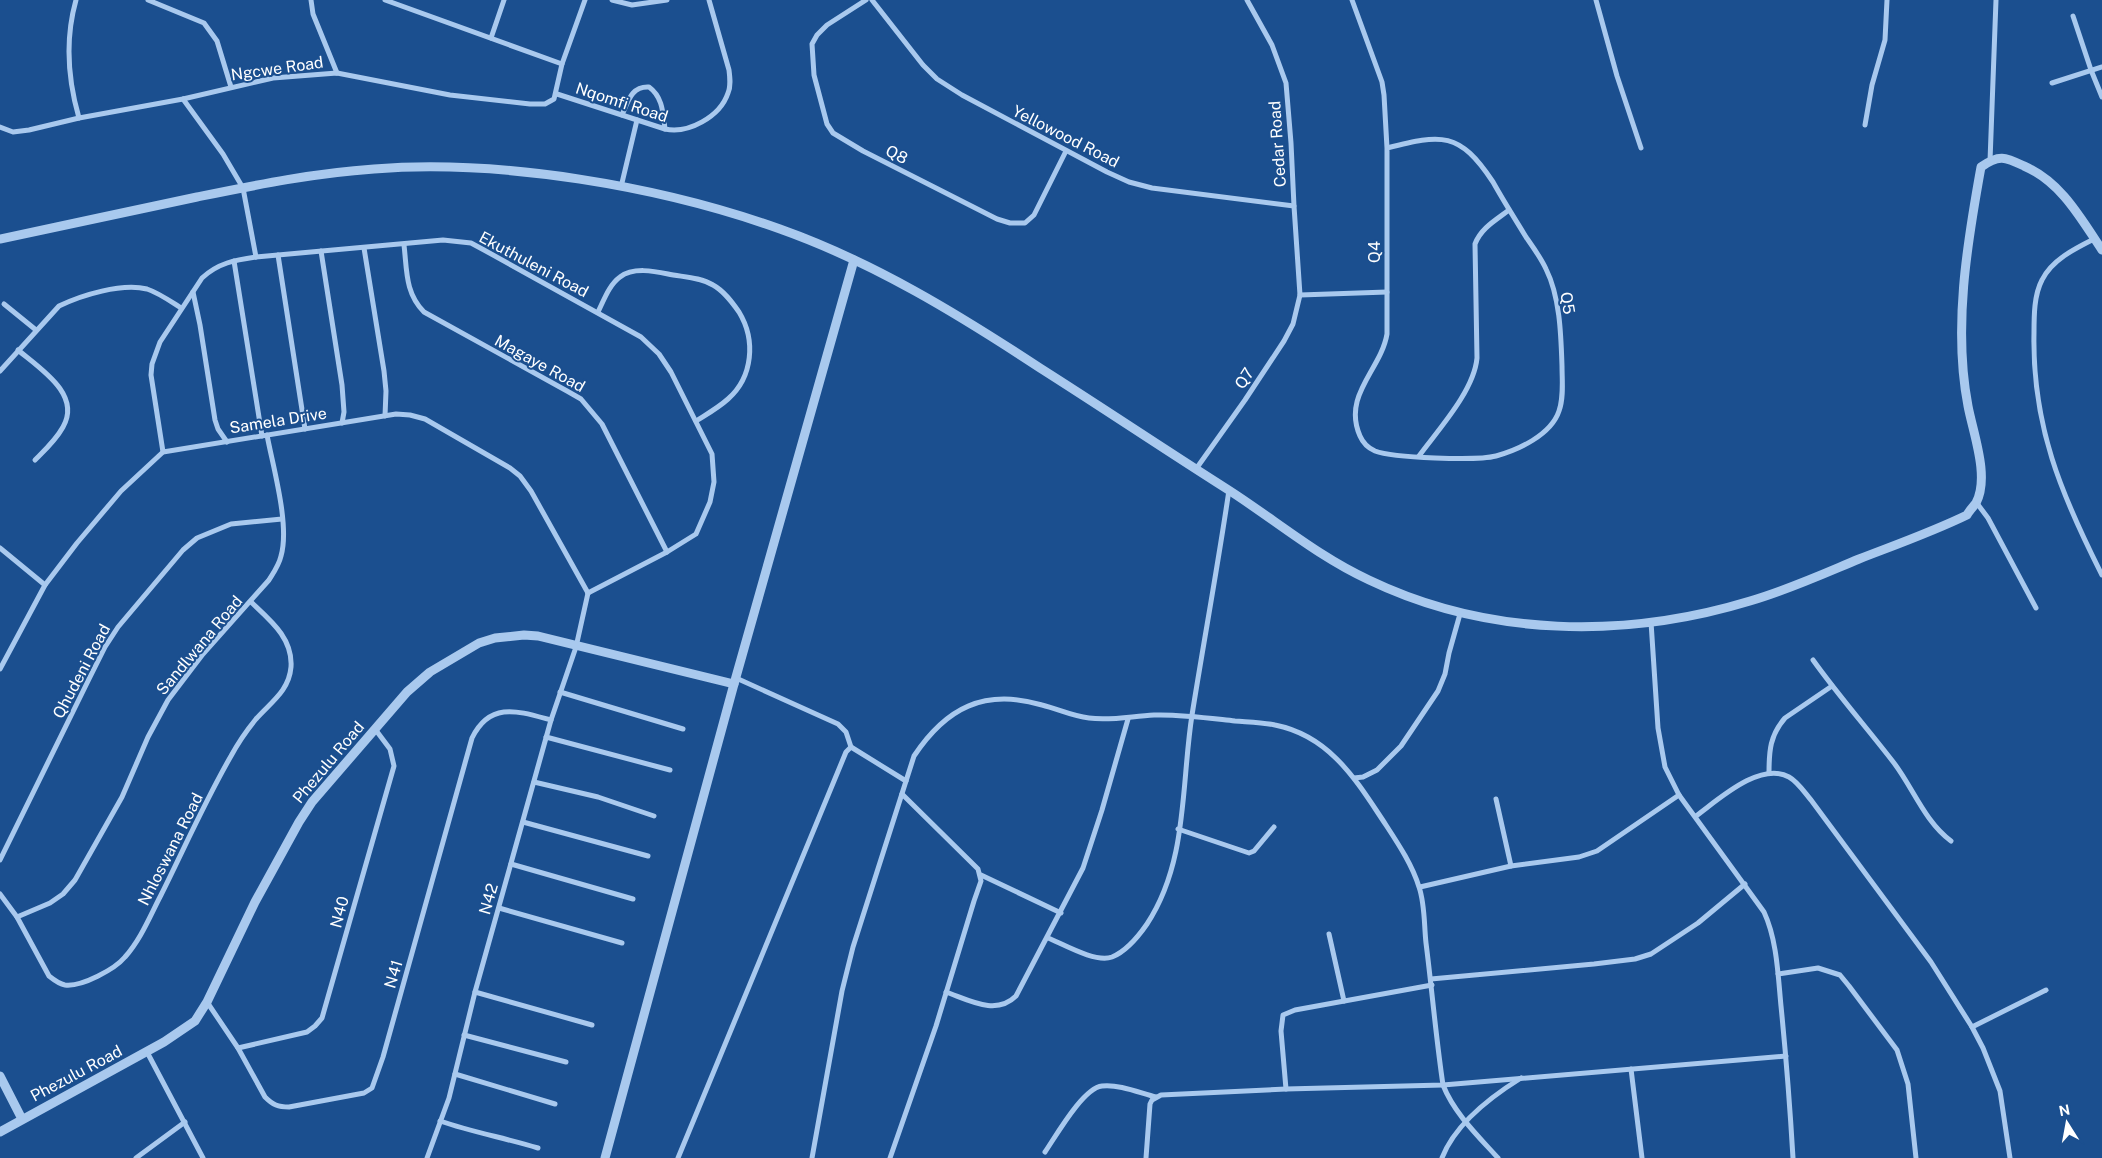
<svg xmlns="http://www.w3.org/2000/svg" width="2102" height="1158" font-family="'Public Sans',sans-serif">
  <rect width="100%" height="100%" fill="#1b4f8f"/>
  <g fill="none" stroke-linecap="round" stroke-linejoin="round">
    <g stroke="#a9c9ee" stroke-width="5">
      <path d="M76 0C65 39 68 80 79 118"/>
      <path d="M148 0 204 23 217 41 231 87"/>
      <path d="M311 0 313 14 337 73"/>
      <path d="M385 0 562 64"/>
      <path d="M612 0 632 5 667 0"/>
      <path d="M866 0 827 25 817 35 812 44 814 75 827 124 833 133 863 151 997 219 1010 223H1025L1034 215 1066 151"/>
      <path d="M872 0 923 65 937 79 962 95 1107 172 1129 182 1152 188 1294 206"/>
      <path d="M1352 0 1382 82 1384 95 1387 148V334C1381 370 1342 395 1360 436 1363 443 1368 448 1375 451 1393 458 1477 461 1496 456 1518 450 1551 435 1559 411 1564 397 1562 380 1562 366 1561 335 1560 297 1546 269 1541 258 1533 247 1526 237 1515 219 1503 200 1493 182 1459 131 1442 134 1387 148"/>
      <path d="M1596 0 1617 76 1641 148"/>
      <path d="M2073 16 2091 70 2102 97"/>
      <path d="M491 38 504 0"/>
      <path d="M2052 83 2102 67"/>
      <path d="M557 94 665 129C688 134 720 117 728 93 731 86 730 78 729 70L709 0"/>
      <path d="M183 99 223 154 243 188 256 257"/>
      <path d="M622 115C628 102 631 86 649 87 663 97 663 114 665 129"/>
      <path d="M1865 125 1872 85 1885 40 1887 0"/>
      <path d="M0 127 13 132 29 130 79 118 183 99 273 78 337 73 450 95 530 104H545L554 99 562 64 585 0"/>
      <path d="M1990 161 1996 0"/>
      <path d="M621 187 637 120"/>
      <path d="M2094 239C2074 249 2052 260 2042 280 2034 295 2034 316 2034 333 2032 425 2061 494 2102 575"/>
      <path d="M404 245C407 270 405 293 424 312L567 391 581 399 602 424 667 552"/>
      <path d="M364 248 384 371 386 391 385 416"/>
      <path d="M321 251 342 385 344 412 342 423"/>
      <path d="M278 255 305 429"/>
      <path d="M234 261 262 436"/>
      <path d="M193 292 200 325 215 420 218 429 227 442"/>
      <path d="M1300 295 1387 292"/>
      <path d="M4 304 36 330"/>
      <path d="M598 312C604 300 609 285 620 277 633 267 654 271 668 274 682 277 700 277 713 285 724 291 732 302 739 312 756 340 753 377 728 399 718 408 707 414 696 421"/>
      <path d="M18 350C39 368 82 394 63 427 56 440 45 450 35 460"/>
      <path d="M0 371 59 306C82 295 121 283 147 289 159 293 170 301 181 308"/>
      <path d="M163 452 151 375 152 364 160 342 202 278C218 263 235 260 256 257L443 240 471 243 484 250 641 337 659 354 671 372 712 454 714 482 710 502 696 534 667 552 588 593"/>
      <path d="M1419 456C1438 430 1474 391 1477 358L1475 244C1481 228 1496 220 1509 210"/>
      <path d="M1196 469 1245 400 1284 341 1293 324 1300 295 1294 206 1291 143 1286 83 1272 45 1247 0"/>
      <path d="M1976 502 1988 518 2036 608"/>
      <path d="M0 548 45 585"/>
      <path d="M1651 622 1658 728 1665 767 1679 795 1764 912C1777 940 1778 975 1781 1006 1786 1056 1790 1107 1793 1158"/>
      <path d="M1813 660C1838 695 1867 728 1894 763 1913 788 1925 822 1951 841"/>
      <path d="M0 669 45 585 77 543 121 491 163 452 396 414 410 415 425 419 510 468 520 476 531 491 588 593"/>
      <path d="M736 678 838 724 846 732 851 747"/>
      <path d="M560 692 683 729"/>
      <path d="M546 737 670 770"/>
      <path d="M1769 773C1769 751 1770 735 1785 718L1832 686"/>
      <path d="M1354 778 1363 777 1377 770 1401 746 1438 691 1445 674 1449 653 1460 614"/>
      <path d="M534 782 598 797 654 816"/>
      <path d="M1496 799 1511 866"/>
      <path d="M1696 816C1718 800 1760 761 1789 777 1798 782 1805 793 1811 800L1931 962 1972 1027 1983 1048 2000 1091 2010 1158"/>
      <path d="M523 822 648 856"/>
      <path d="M1178 829 1249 853 1254 851 1274 827"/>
      <path d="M0 860 89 679 105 647 118 627 183 550 197 538 231 524 282 519"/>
      <path d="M511 864 633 899"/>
      <path d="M981 875 1061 913"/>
      <path d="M1420 887 1511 866 1579 857 1597 851 1679 795"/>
      <path d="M0 894 17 917 49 976C54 980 59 984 65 985 82 987 115 969 125 957 141 939 150 916 161 895 184 849 205 801 231 756 238 743 247 730 256 719 271 702 289 691 291 667 293 638 270 620 251 602"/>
      <path d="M499 908 622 943"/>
      <path d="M17 917 50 903 63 894 75 880 122 797 148 737 168 700 203 654 269 580C274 572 279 565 281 556 290 525 273 467 267 435"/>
      <path d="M1329 934 1344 1001"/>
      <path d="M1048 938C1063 944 1095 963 1112 957 1127 951 1138 937 1147 924 1188 862 1181 785 1192 715 1204 640 1218 565 1229 490"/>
      <path d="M1778 974 1818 968 1840 975 1849 986 1897 1050 1908 1084 1916 1158"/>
      <path d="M1431 979 1594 964 1635 959 1651 954 1698 923 1745 884"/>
      <path d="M475 992 592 1025"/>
      <path d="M946 992C969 1000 996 1016 1016 996L1083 868 1102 810 1128 719"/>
      <path d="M207 1002 238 1048 265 1097C273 1105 278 1107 289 1107L364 1093 372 1088 383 1057 472 738C490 701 518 711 551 720"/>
      <path d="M1972 1027 2046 990"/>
      <path d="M464 1035 566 1062"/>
      <path d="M238 1048 307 1032 315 1026 322 1018 394 766 390 749 375 729"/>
      <path d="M147 1052 203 1158"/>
      <path d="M1631 1069 1642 1158"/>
      <path d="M455 1074 555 1104"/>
      <path d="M1286 1089 1281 1031 1283 1015 1295 1010 1432 985"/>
      <path d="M440 1121C472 1132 505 1138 538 1148"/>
      <path d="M1045 1152C1056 1136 1083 1088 1102 1086 1119 1084 1140 1093 1156 1097"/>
      <path d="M136 1158 185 1122"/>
      <path d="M427 1158 449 1098 475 992 551 720 576 647 588 593"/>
      <path d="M678 1158 846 752 851 747 906 781"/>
      <path d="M812 1158 842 991 853 947 914 756C946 708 984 688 1042 705 1058 709 1072 716 1089 718 1111 721 1132 716 1154 715 1180 714 1208 718 1235 721 1248 722 1262 722 1275 725 1330 736 1356 780 1384 822 1397 842 1412 864 1419 887 1425 904 1424 925 1426 943 1432 990 1436 1038 1443 1085 1454 1113 1478 1136 1498 1158"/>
      <path d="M890 1158 936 1026 974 901 981 881 978 869 902 794"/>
      <path d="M1146 1158 1150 1104 1152 1100 1161 1095 1286 1089 1443 1085 1786 1056"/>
      <path d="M1442 1158C1455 1124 1492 1096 1521 1078"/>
    </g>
    <g stroke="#a9c9ee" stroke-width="9">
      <path d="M0 239C66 225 131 211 197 197 256 185 314 173 374 169 501 159 660 186 780 229 873 262 958 314 1040 368 1103 408 1164 449 1227 489 1274 519 1317 556 1369 580 1488 637 1625 639 1750 601 1788 590 1823 574 1859 559 1895 545 1932 532 1967 515 1969 511 1973 507 1976 503 1990 477 1973 433 1968 406 1953 328 1967 244 1981 167 1999 154 2005 157 2024 166 2061 182 2080 217 2102 250"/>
      <path d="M0 1076 22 1119"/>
      <path d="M0 1132 164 1042 195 1021 207 1002 255 902 299 822 312 802 407 692 430 672 479 643 495 638 524 635 538 636 734 684"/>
      <path d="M605 1158 734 684 854 260"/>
    </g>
  </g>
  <g text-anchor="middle" stroke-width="4" stroke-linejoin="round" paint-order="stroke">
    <g font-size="16" fill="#fff" stroke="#1b4f8f">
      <text transform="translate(277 68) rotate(-8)" y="6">Ngcwe Road</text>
      <text transform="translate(622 102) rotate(18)" y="6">Nqomfi Road</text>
      <text transform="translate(1066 136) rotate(27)" y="6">Yellowood Road</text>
      <text transform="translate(1277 144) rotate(-94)" y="6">Cedar Road</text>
      <text transform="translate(897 154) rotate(27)" y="6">Q8</text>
      <text transform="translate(1374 252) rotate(-90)" y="6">Q4</text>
      <text transform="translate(534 264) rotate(28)" y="6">Ekuthuleni Road</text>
      <text transform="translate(1568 303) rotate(80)" y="6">Q5</text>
      <text transform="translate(540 363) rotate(29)" y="6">Magaye Road</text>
      <text transform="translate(1244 378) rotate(-57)" y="6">Q7</text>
      <text transform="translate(278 420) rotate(-9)" y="6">Samela Drive</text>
      <text transform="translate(199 645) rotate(-50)" y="6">Sandlwana Road</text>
      <text transform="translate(81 671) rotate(-62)" y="6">Qhudeni Road</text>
      <text transform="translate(328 762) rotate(-50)" y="6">Phezulu Road</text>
      <text transform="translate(170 849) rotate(-63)" y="6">Nhloswana Road</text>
      <text transform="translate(488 899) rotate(-74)" y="6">N42</text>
      <text transform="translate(339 912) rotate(-75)" y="6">N40</text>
      <text transform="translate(393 974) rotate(-74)" y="6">N41</text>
      <text transform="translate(76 1073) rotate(-28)" y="6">Phezulu Road</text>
    </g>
  </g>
  <g transform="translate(2067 1123) rotate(349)" stroke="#1b4f8f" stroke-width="4" paint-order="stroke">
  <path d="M0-4L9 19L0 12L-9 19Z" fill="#ffffff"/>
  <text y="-8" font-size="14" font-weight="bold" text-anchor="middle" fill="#ffffff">N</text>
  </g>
</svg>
